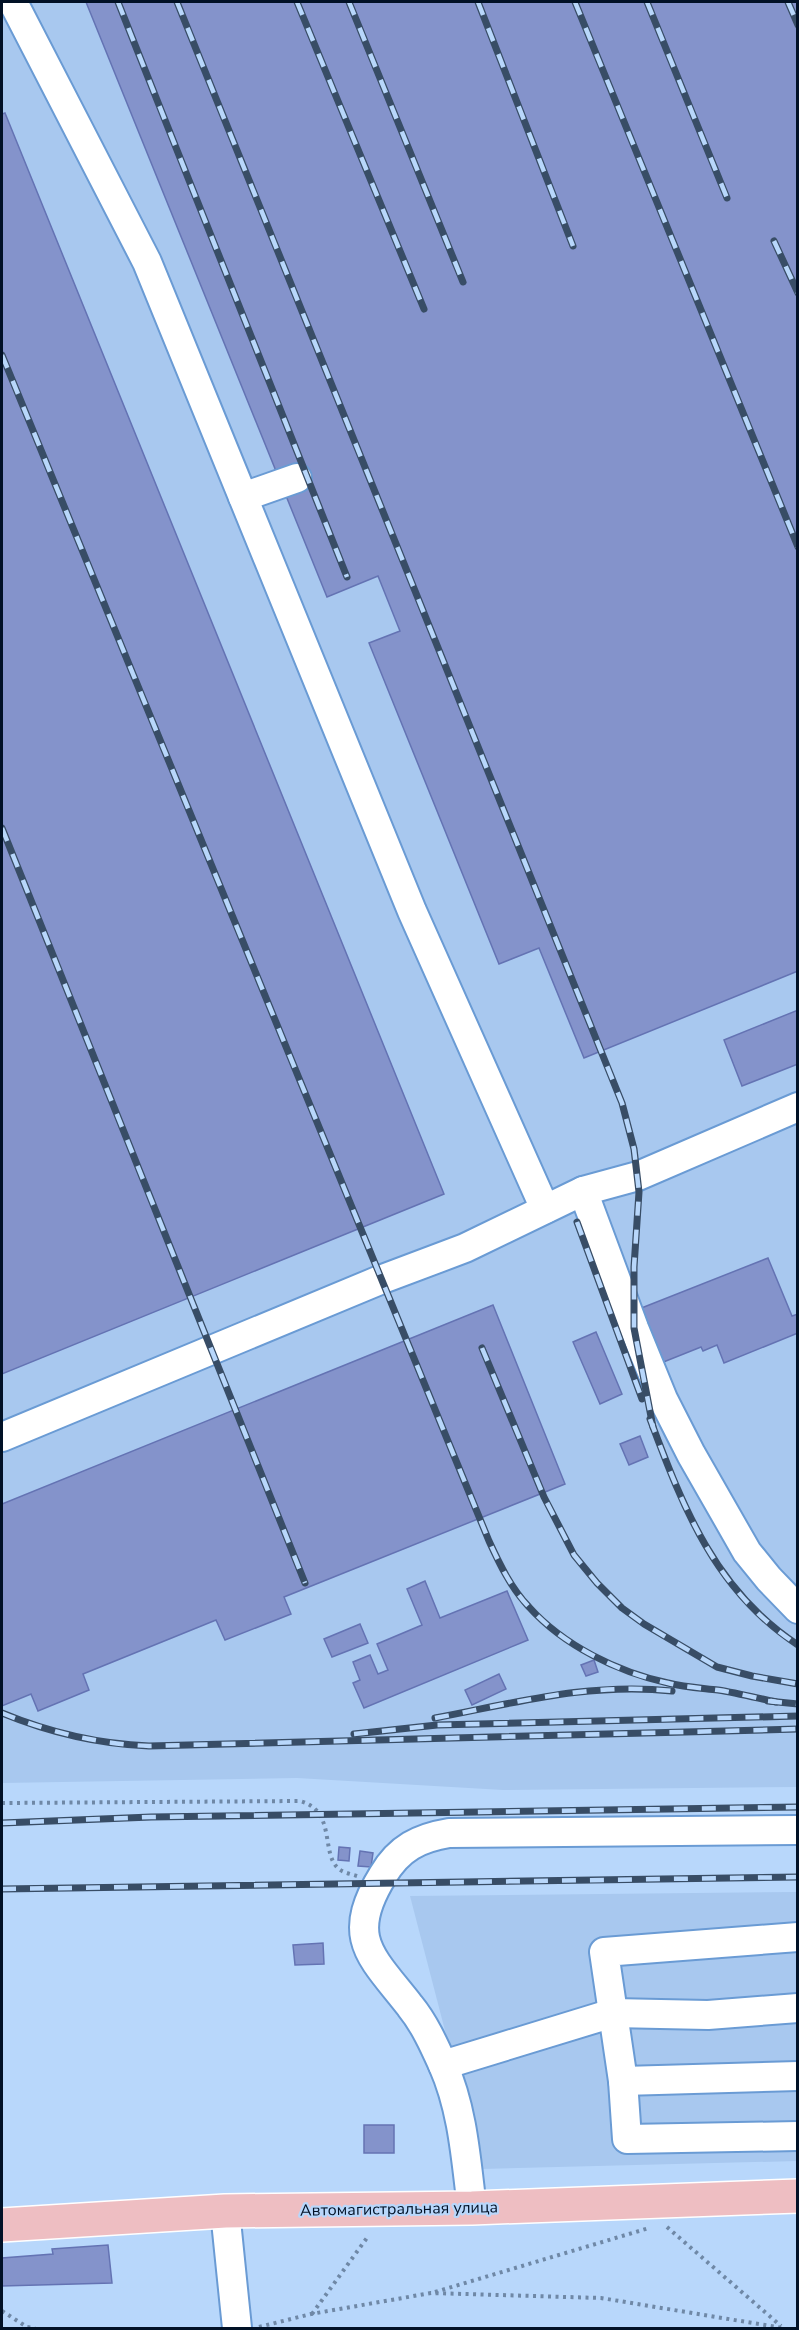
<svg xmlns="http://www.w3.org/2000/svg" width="799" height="2330" font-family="'Nunito Sans',sans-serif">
  <rect width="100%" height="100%" fill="#b8d7fb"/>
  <g fill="#a8c8ef">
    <path d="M2 2H797V1787L503 1790 297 1778 2 1783Z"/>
    <path d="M797 1892V2161L481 2169 410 1896Z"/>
  </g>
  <g fill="#8493cb" stroke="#6473b3" stroke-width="1.5">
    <path d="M86 2H798V971L584 1058 539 948 499 964 369 643 400 631 378 576 327 597Z"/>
    <path d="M5 113 444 1194 2 1374V114Z"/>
    <path d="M798 1010V1064L742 1086 724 1040Z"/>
    <path d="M768 1258 792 1316 798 1314V1333L724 1363 717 1345 703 1351 701 1347 661 1363 639 1309Z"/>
    <path d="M493 1305 565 1484 284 1597 291 1614 225 1640 216 1620 83 1674 89 1690 38 1711 31 1694 2 1706V1504Z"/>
    <path d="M596 1332 622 1394 600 1404 573 1342Z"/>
    <path d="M640 1436 648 1457 629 1465 620 1444Z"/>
    <path d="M425 1581 440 1618 507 1591 528 1640 364 1708 353 1683 360 1680 353 1662 370 1655 378 1674 388 1670 377 1644 422 1625 407 1589Z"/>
    <path d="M360 1624 368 1643 332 1657 324 1639Z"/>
    <path d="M594 1660 598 1672 586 1676 581 1665Z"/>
    <path d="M499 1674 506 1689 472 1705 465 1690Z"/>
    <path d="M339 1847 350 1848 349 1861 338 1860Z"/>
    <path d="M360 1851 373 1853 371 1867 358 1866Z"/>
    <path d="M323 1943 324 1964 295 1965 293 1945Z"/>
    <rect x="364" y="2125" width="30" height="28"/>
    <path d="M108 2245 112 2283 2 2286V2258L53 2254 52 2249Z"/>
  </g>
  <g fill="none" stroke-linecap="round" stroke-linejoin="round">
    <defs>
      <g id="minor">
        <path d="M13 2 147 262 412 911 545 1209"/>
        <path d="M243 497 297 478"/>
        <path d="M583 1191 634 1328 663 1399 691 1454 747 1552 769 1579 798 1609"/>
        <path d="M2 1437 380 1280 465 1248 583 1191 638 1176 798 1107"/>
        <path d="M798 1937 604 1952 623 2081 798 2076"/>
        <path d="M443 2065 613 2013 708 2015 798 2008"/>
        <path d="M623 2081 627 2139 798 2136"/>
        <path d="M472 2208C466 2160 463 2110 443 2065 434 2045 424 2023 410 2006 371 1956 344 1938 383 1875 399 1848 419 1838 449 1833L798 1830"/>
        <path d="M225 2211 237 2328"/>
      </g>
      <path id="major" d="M2 2225 225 2211 472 2208 798 2196"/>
    </defs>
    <use href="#minor" stroke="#6a9bd4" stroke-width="32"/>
    <use href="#major" stroke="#fff" stroke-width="36"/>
    <g stroke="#6f88a6" stroke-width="4" stroke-dasharray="3 4.5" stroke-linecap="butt">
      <path d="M2 1803 300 1801C337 1811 320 1854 339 1869 344 1873 351 1874 357 1876"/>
      <path d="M667 2227 781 2326"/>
      <path d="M435 2292 649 2228"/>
      <path d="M2 2311 27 2327 35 2328"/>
      <path d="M312 2314 369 2235"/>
      <path d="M259 2327 311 2314 431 2293 601 2298 783 2328"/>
    </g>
    <use href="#minor" stroke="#fff" stroke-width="28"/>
    <use href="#major" stroke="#eebec2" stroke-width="33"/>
    <defs>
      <g id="rail">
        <path d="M118 2 347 577"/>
        <path d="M177 2 622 1103 634 1149 639 1192 634 1267V1328L653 1427"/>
        <path d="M297 2 424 309"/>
        <path d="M349 2 463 282"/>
        <path d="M478 2 573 246"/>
        <path d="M575 2 798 547"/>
        <path d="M647 2 727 198"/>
        <path d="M788 2 798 25"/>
        <path d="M774 241 798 293"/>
        <path d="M2 355 489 1541C500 1565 511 1588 529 1607 564 1646 618 1672 668 1683 684 1687 701 1688 718 1690 737 1693 757 1698 776 1702"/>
        <path d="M2 828 305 1583"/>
        <path d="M577 1222 642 1399"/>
        <path d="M482 1348 544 1497 574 1555 597 1583 622 1608 644 1624 717 1667 752 1676 798 1684"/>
        <path d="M650 1419C683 1507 715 1591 798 1645"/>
        <path d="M768 1701 798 1704"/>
        <path d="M2 1713C48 1732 99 1744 149 1746L798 1729"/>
        <path d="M435 1718C515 1703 590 1682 672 1691"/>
        <path d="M354 1734 437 1725 798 1716"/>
        <path d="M2 1823 151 1817 798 1807"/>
        <path d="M2 1889 798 1877"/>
      </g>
    </defs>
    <use href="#rail" stroke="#384d66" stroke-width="7"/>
    <use href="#rail" stroke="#b8d7fb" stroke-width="4.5" stroke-dasharray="14" stroke-linecap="butt"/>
  </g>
  <g text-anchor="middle" stroke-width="4.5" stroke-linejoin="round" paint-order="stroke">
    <g font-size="16" fill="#011126" stroke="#b8d7fb">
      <text transform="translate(399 2208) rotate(-1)" y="6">Автомагистральная улица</text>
    </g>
  </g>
  <rect width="799" height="2330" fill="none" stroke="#011126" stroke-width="6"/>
</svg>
